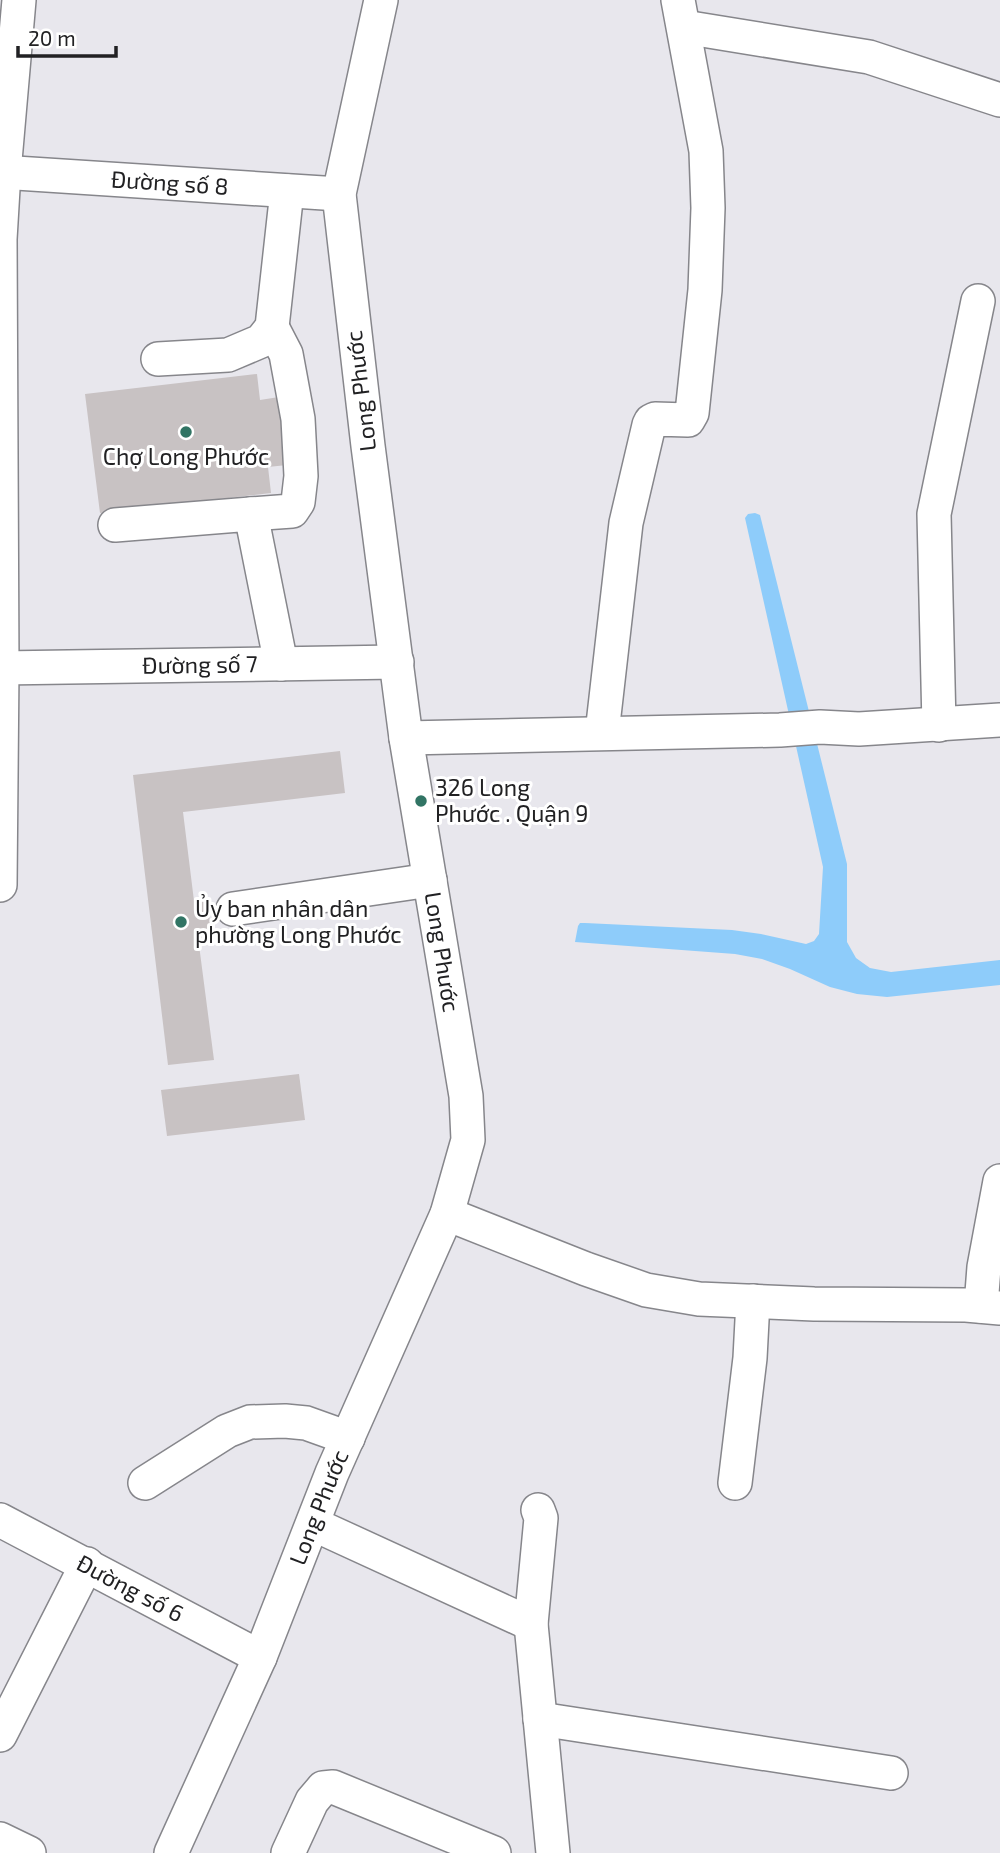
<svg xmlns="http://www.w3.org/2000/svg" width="1000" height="1853" font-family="'Exo 2',sans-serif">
  <rect width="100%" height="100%" fill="#e8e7ed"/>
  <path fill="#8eccfa" d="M755 513 760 515 847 864V942L856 958 870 968 891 972 1000 960V985L887 997 857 994 830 987 790 969 762 959 735 954 575 942 578 926 580 923H585L732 930 761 934 806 944 814 941 819 934 823 867 819 849 745 518 748 514Z"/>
  <g fill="#c8c2c3">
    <path d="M257 374 260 400 279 397 287 465 268 467 271 493 100 513 85 394Z"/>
    <path d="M340 751 345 793 183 812 194 901 207 900 213 943 199 945 214 1060 168 1065 133 775Z"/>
    <path d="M299 1074 305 1120 167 1136 161 1090Z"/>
  </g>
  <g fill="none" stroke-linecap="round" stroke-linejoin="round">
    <defs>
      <g id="minor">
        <path d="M684 27 869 57 1000 100"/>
        <path id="s1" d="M0 172 339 194"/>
        <path d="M158 359 228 355 261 341 272 327 287 191"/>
        <path d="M251 514 292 511 298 502 301 476 298 419 286 354 272 327"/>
        <path d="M115 525 251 514 281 664"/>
        <path id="s2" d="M0 668 397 662"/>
        <path d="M939 725 934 514 978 301"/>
        <path d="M602 733 626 523 649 425 651 421 655 419 688 420 692 413 705 290 708 208 706 151 678 0"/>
        <path d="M406 738 780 730 820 727 859 729 1000 720"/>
        <path d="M0 885 2 668 0 239 4 172 19 0"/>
        <path d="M233 909 430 880"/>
        <path d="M447 1214 586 1269 646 1290 699 1299 814 1304 966 1305 1000 1308"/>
        <path d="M981 1306 984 1267 1000 1181"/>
        <path d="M145 1483 227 1431 250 1422 285 1421 306 1423 348 1438"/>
        <path d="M735 1483 750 1358 753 1301"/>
        <path d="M538 1510 541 1518 531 1624 553 1853"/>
        <path id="s3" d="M0 1520 260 1657"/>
        <path d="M313 1524 531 1624"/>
        <path d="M540 1719 891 1773"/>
        <path d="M0 1735 87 1564"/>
        <path d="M0 1839 29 1853"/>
        <path id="s4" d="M171 1853 260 1657 332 1473 447 1214 468 1140 466 1096 406 738 368 446 339 194 381 0"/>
        <path d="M288 1853 312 1801 323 1788 333 1787 494 1853"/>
      </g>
    </defs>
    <use href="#minor" stroke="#86868b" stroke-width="36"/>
    <use href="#minor" stroke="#fff" stroke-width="33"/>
  </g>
  <g fill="#317464" stroke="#fff" stroke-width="2.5">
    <circle cx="186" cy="432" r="7"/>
    <circle cx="421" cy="801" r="7"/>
    <circle cx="181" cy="922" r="7"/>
  </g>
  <g text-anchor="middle" stroke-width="6" stroke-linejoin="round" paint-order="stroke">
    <g font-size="23" fill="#212123" stroke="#fff">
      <text dy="8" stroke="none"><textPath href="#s1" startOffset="170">Đường số 8</textPath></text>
      <text transform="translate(361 391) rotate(-97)" y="8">Long Phước</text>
      <text dy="8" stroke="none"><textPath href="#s2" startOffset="200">Đường số 7</textPath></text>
      <text transform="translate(442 952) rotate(81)" y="8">Long Phước</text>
      <text dy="8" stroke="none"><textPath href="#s4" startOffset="376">Long Phước</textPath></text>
      <text dy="8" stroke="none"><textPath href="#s3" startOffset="147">Đường số 6</textPath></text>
    </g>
    <g font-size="23" fill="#212123" stroke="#fff" text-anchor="start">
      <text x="186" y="465" text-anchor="middle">Chợ Long Phước</text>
      <text x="435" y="796">326 Long<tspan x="435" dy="26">Phước . Quận 9</tspan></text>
      <text x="195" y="917">Ủy ban nhân dân<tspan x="195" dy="26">phường Long Phước</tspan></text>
    </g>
  </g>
  <path d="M18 46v10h98v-10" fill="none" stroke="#212123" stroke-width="3.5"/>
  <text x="28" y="46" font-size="21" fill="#212123" stroke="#ffffff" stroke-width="5" paint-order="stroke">20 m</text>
</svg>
